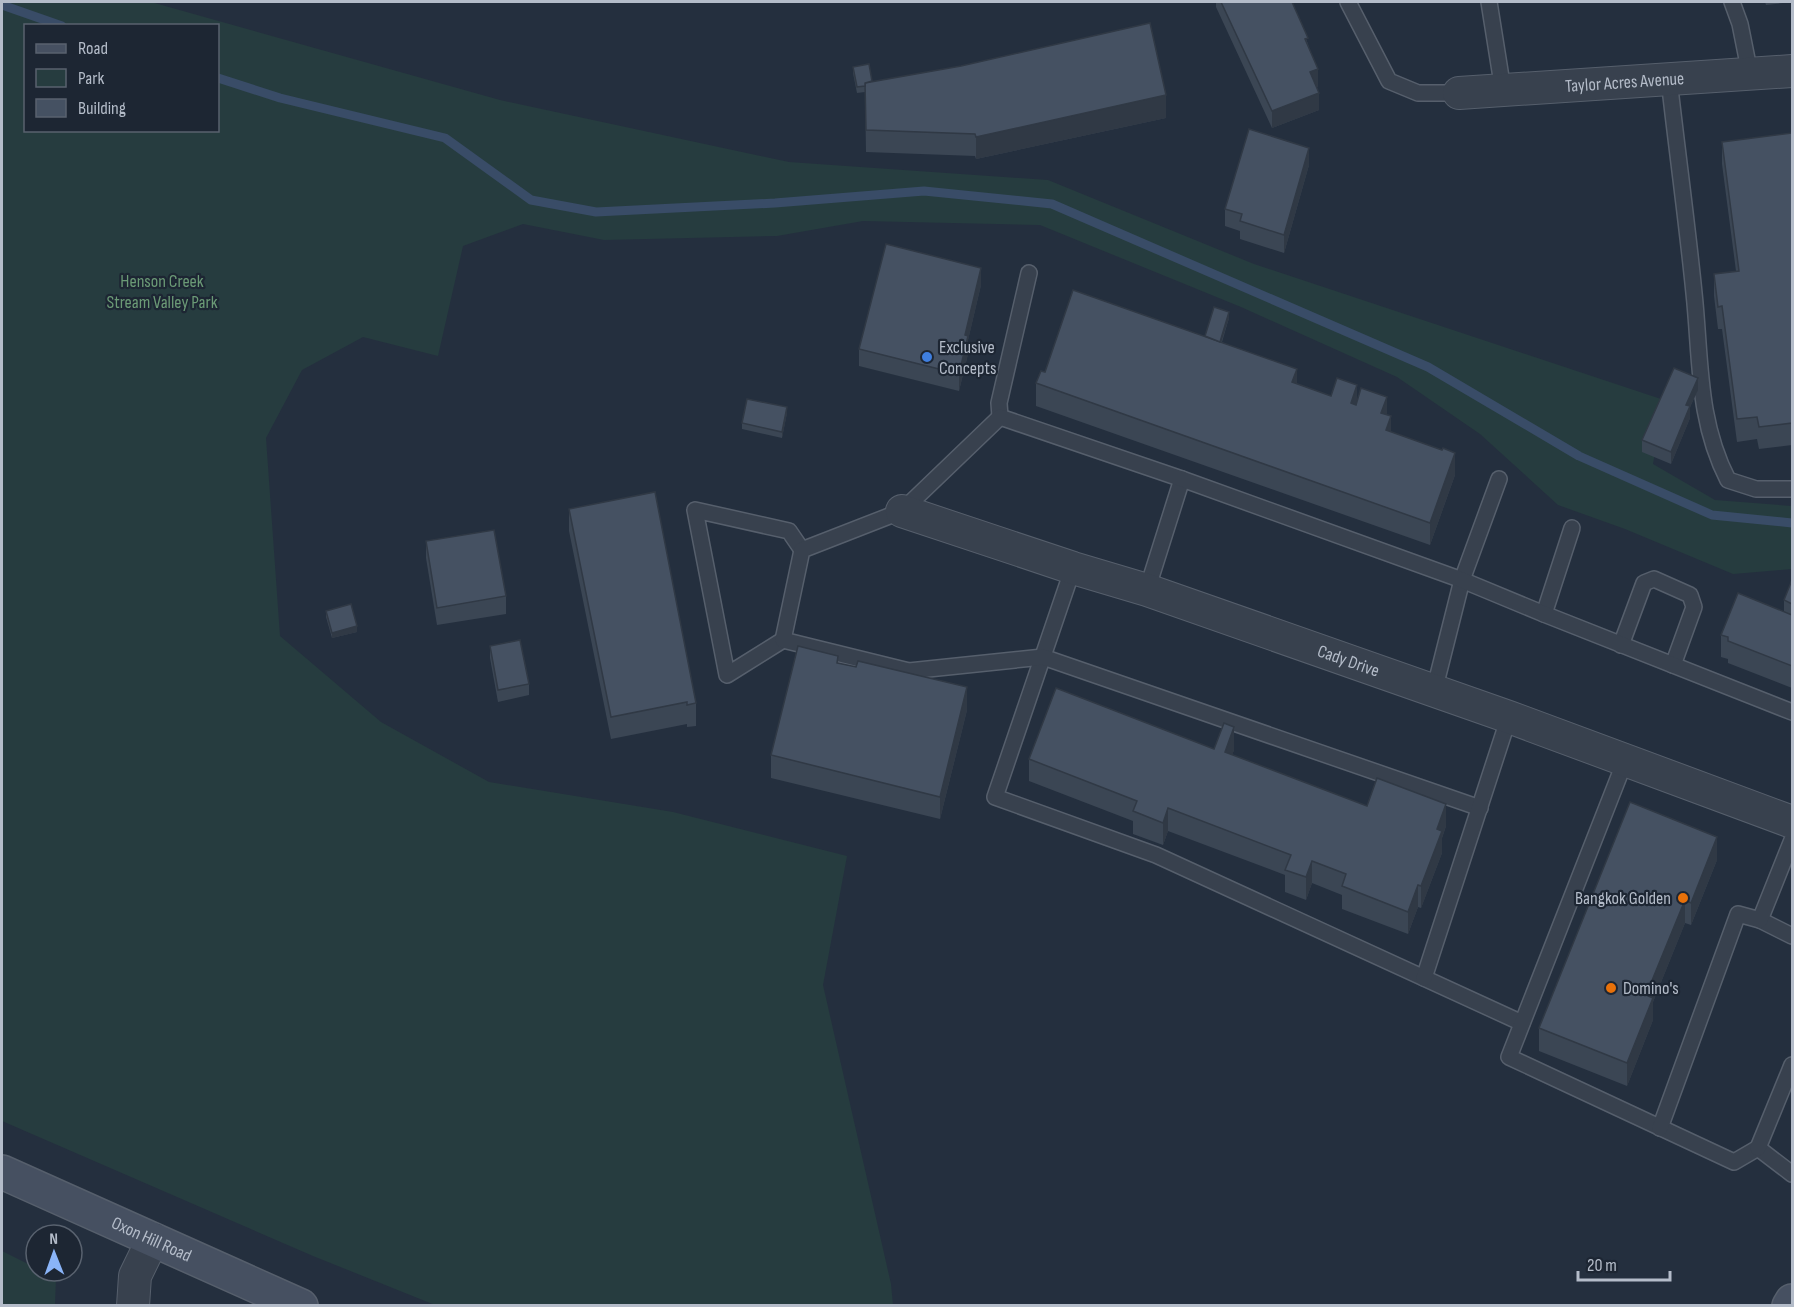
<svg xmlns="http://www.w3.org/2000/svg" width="1794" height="1307" font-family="'Sofia Sans Condensed',sans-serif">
  <rect width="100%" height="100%" fill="#242f3e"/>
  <g fill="#263c3f" fill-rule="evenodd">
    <path d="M2 2H151L500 100 789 162 1048 180 1254 264 1664 400 1653 464 1715 500 1792 506V569L1733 574 1625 529 1558 505 1480 434 1397 377 1241 307 1040 225 863 221 777 236 604 240 523 224 463 246 438 356 363 337 302 370 266 438 280 636 381 722 489 782 673 812 847 856 823 985 891 1284 893 1305H435L313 1256 2 1121ZM26 26H218V130H26Z"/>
    <path d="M2 1251 36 1268V1271H43L56 1278 55 1305H2Z"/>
  </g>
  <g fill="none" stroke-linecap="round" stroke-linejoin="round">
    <g stroke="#394c67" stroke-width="9">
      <path d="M2 5 62 26"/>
      <path d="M218 78 280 98 445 138 531 200 596 212 775 203 924 191 1052 204 1428 367 1579 456 1712 515 1792 523"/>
    </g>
    <defs>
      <g id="service">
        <path d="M1348 2 1389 81 1418 93H1459"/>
        <path d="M1489 2 1503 90"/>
        <path d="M1732 2 1740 24 1750 74"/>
        <path d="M1669 79C1677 151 1687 222 1694 293 1701 359 1697 420 1728 480L1756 489H1792"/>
        <path d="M1000 417 999 403 1029 273"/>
        <path d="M1073 568 995 797 1156 855 1522 1023"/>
        <path d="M1147 590 1182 479"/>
        <path d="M1544 614 1572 528"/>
        <path d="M783 640 727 675 695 510 789 531 802 550"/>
        <path d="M1621 645 1644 583 1654 579 1690 595 1694 607 1673 665"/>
        <path d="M1434 691 1462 580 1499 479"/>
        <path d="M1625 761 1509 1057 1734 1162 1758 1148 1792 1174"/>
        <path d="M1480 808 1043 657 909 671 783 640 802 550 902 511 1000 417 1182 479 1462 580 1544 614 1792 712"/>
        <path d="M1760 920 1792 936"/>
        <path d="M1424 978 1509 717"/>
        <path d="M1660 1128 1738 914 1760 920 1792 840"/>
        <path d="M1758 1148 1792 1065"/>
      </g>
      <g id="minor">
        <path id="s1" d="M1459 93 1792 71"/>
        <path id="s2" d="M902 511 1073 568 1147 590 1509 717 1792 822"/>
        <path d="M133 1306 135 1276 153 1239"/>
      </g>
      <g id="secondary">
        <path id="s3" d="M2 1172 301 1306"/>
        <path d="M1789 1306 1792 1301"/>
      </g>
    </defs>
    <use href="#service" stroke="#565f6c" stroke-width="18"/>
    <use href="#minor" stroke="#565f6c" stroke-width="34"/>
    <use href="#secondary" stroke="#565f6c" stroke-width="36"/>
    <use href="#service" stroke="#38414e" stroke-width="15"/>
    <use href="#minor" stroke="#38414e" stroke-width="32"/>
    <use href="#secondary" stroke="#465061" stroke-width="33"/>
  </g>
  <g fill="#3b4654">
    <path d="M1216 2H1292L1308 44 1318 86 1317 87 1319 110 1272 128 1216 7Z"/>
    <path d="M1765 2H1792L1766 5Z"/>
    <path d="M853 67 872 81 1166 118 976 159 975 156 866 152 865 92 857 93 853 73Z"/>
    <path d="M1792 133V445L1759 449 1757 439 1737 442 1722 329H1718L1714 296V274L1736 271 1722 164V142Z"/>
    <path d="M1309 165 1284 253 1240 239V231L1225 226V209Z"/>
    <path d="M981 285 968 340V354L959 391 859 366V349Z"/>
    <path d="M1229 318 1222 342 1297 384 1331 396 1357 401 1387 415 1391 432 1455 475 1430 545 1036 406V383L1205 336Z"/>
    <path d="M1698 390 1690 407V418L1671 464 1642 452V440Z"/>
    <path d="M787 413 782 438 742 429V423Z"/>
    <path d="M569 509 696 703V726L687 727V724L611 739 569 531Z"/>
    <path d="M426 541 506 596V614L437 625 426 558Z"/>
    <path d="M1792 580V688L1728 663V659L1721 657V635L1784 611V600Z"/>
    <path d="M326 611 357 632 332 638 326 617Z"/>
    <path d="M490 646 529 684V695L498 702 490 658Z"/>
    <path d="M838 663 967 710 940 819 771 778V755Z"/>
    <path d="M1214 749 1234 750 1232 755 1367 806 1446 826 1442 838V853L1421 908 1418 907 1408 934 1342 909V895L1312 883 1306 900 1285 892V875L1168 831 1163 845 1133 834V821L1029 781V759Z"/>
    <path d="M1717 860 1691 925 1685 923 1653 1002V1020L1627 1086 1539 1051V1028Z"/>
  </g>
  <g fill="#303945">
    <path d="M1318 69V86L1310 90V72Z"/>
    <path d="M1319 93V110L1272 128V111Z"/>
    <path d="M1166 95V118L976 159V137Z"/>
    <path d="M1309 148V165L1284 253V235Z"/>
    <path d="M981 268V285L968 340V354L959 391V374L965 335Z"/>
    <path d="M1229 312V318L1218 352V346Z"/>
    <path d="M1297 369V391L1292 382Z"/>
    <path d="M1698 378V390L1690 407V418L1671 464V452L1686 405Z"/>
    <path d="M1357 385V407L1351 403Z"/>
    <path d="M1387 397V419L1381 413Z"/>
    <path d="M787 407V413L782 438V432Z"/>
    <path d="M1391 416V439L1386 430Z"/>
    <path d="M1455 453V475L1430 545V523Z"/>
    <path d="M357 626V632L332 638V633Z"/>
    <path d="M967 687V710L940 819V797Z"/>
    <path d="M1234 727V750L1225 774V752Z"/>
    <path d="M1446 804V826L1442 838V853L1421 908V886L1437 829Z"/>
    <path d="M1168 808V831L1163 845V823Z"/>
    <path d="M1717 837V860L1691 925V903Z"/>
    <path d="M1312 861V883L1306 900V877Z"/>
    <path d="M1418 885V907L1408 934V912Z"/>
    <path d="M1685 900V923L1653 1002V1020L1627 1086V1063L1646 995Z"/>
  </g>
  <g fill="#455162" stroke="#303945" stroke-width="1.5">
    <path d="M1221 2H1292L1308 38 1305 39 1318 69 1310 72 1319 93 1272 111Z"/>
    <path d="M1150 23 1166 95 976 137 975 134 866 130 865 83 961 66Z"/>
    <path d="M869 64 872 81 865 83V86L857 87 853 67Z"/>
    <path d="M1249 129 1309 148 1284 235 1240 221 1242 214 1225 209Z"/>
    <path d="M1792 133V423L1759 427 1757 417 1737 419 1722 306 1718 307 1714 274 1739 271 1722 142Z"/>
    <path d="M886 244 981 268 965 335 968 336 959 374 859 349Z"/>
    <path d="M1073 290 1297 369 1292 382 1331 396 1337 378 1357 385 1351 403 1356 405 1361 388 1387 397 1381 413 1391 416 1386 430 1442 450 1443 448 1455 453 1430 523 1036 383 1041 371 1045 372Z"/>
    <path d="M1214 307 1229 312 1220 342 1205 336Z"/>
    <path d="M1674 368 1698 378 1686 405 1690 406 1671 452 1642 440Z"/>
    <path d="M747 399 787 407 782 432 742 423Z"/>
    <path d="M655 492 696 703 687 705V702L611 717 569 509Z"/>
    <path d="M494 530 506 596 437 608 426 541Z"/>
    <path d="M1792 580V604L1784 600Z"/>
    <path d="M1738 593 1792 615V666L1728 641V637L1721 635Z"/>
    <path d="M351 604 357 626 332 633 326 611Z"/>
    <path d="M520 640 529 684 498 690 490 646Z"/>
    <path d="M798 646 838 656 837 663 856 667 858 661 967 687 940 797 771 755Z"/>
    <path d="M1056 688 1214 749 1224 723 1234 727 1225 752 1367 806 1377 778 1446 804 1437 829 1442 831 1421 886 1418 885 1408 912 1342 886 1346 874 1312 861 1306 877 1285 870 1291 855 1168 808 1163 823 1133 811 1137 801 1029 759Z"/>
    <path d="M1630 802 1717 837 1691 903 1685 900 1646 995 1653 998 1627 1063 1539 1028Z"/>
  </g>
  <circle fill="#3f7fe0" stroke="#1d2633" stroke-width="2" cx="927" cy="357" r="6"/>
  <g fill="#e8710a" stroke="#1d2633" stroke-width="2">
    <circle cx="1683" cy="898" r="6"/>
    <circle cx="1611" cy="988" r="6"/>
  </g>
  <g text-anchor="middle" stroke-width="4.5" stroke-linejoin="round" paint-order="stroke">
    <g font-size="18" fill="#b4bcc9" stroke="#1d2633">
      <text dy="6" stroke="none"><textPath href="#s1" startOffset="166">Taylor Acres Avenue</textPath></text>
      <text dy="6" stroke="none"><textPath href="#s2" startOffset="471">Cady Drive</textPath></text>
      <text dy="6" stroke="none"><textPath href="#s3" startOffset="164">Oxon Hill Road</textPath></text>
    </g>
    <g font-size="18" fill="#6b9a76" stroke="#1d2633">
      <text x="162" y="287">Henson Creek<tspan x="162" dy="21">Stream Valley Park</tspan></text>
    </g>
    <g font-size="18" fill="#b4bcc9" stroke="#1d2633" text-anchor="start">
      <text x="939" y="353">Exclusive<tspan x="939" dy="21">Concepts</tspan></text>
      <text x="1671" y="904" text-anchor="end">Bangkok Golden</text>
      <text x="1623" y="994">Domino's</text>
    </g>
  </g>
  <rect width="1794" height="1307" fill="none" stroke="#b4bcc9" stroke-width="6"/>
  <rect x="24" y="24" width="195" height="108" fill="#1d2633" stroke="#59626f" stroke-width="1.5"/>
  <rect x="36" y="44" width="30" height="9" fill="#465061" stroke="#59626f" stroke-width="1.5"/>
  <text x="78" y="54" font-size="18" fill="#b4bcc9">Road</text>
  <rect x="36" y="69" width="30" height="18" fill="#263c3f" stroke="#59626f" stroke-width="1.5"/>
  <text x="78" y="84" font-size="18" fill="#b4bcc9">Park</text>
  <rect x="36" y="99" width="30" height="18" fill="#455162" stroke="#59626f" stroke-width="1.5"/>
  <text x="78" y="114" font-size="18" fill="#b4bcc9">Building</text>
  <g transform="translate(54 1253) rotate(359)"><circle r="28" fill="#1d2633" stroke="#59626f" stroke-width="1.5"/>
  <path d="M0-4.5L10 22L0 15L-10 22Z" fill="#8ab4f8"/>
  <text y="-9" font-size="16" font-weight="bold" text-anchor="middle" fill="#b4bcc9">N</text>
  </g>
  <path d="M1578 1271v9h92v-9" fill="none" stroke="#b4bcc9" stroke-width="3"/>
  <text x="1587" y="1271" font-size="18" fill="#b4bcc9" stroke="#1d2633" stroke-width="4.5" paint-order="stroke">20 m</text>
</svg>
